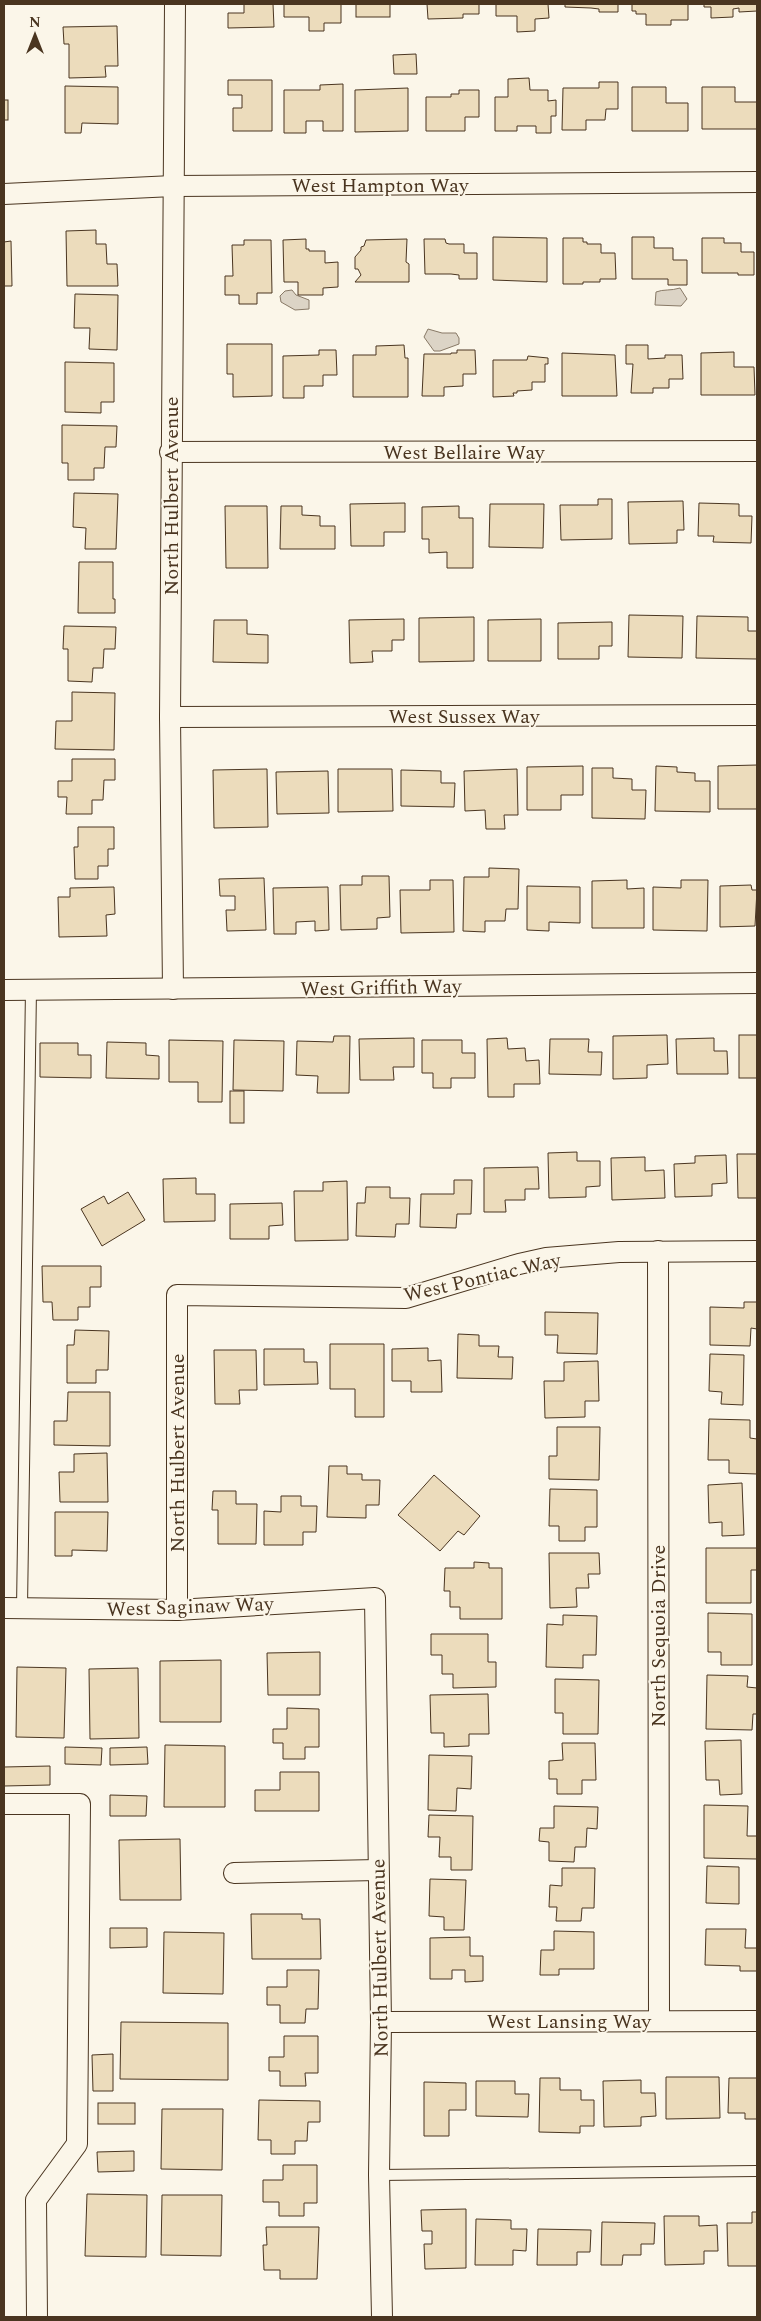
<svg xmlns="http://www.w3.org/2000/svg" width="761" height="2321" font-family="Spectral,serif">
  <rect width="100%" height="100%" fill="#fbf6e9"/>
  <g fill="#dcd4c6" stroke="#887966">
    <path d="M680 288 687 299 681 306 655 305 656 292C663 289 671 291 680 288Z"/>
    <path d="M292 290 296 295 309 300V309L295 310 281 302 280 296 285 291Z"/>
    <path d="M428 329 442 333H456L459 338V344L440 351H434L424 337Z"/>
  </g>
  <g fill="#ecdcbc" stroke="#4a3520">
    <path d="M244 4H273L274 27 228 28V13H244Z"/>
    <path d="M284 4H341V23H324V31H309V17H284Z"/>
    <rect x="356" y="4" width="34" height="13"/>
    <path d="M427 4H479V14H463V18L428 19Z"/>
    <path d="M496 4H548L549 18 535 19V31L517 32V16H496Z"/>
    <path d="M565 4H618V12H599V9L591 8 565 7Z"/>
    <path d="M632 4H688V20H671V25H646V14H636V11H632Z"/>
    <path d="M704 4H757V11L739 12V8L733 9V17L711 18V7H704Z"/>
    <path d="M117 26 118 66H105L106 77 69 78V44H64L63 27Z"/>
    <path d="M416 54 417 74H394L393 55Z"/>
    <path d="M529 78 530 90H548V101L556 100V116H551V133H536V126H517V131H495V97H508V79Z"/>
    <path d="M228 80H272V131H233V108H242V95H228Z"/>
    <path d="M599 82H618V109H606L605 120H586V130H562L563 88H599Z"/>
    <path d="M343 84V131H323V121H306V133H284V90H320V85Z"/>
    <path d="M65 86 118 87V124L82 123 81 133H65Z"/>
    <path d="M632 87H666V103H688V131H632Z"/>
    <path d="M702 87H735V102H757V129H702Z"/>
    <path d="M408 88V131L355 132V90Z"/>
    <path d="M459 90H479V117H465V131H426V97H451V94H459Z"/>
    <rect x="4" y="100" width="4" height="20"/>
    <path d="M96 230V244H106L107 264H117L118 286H67L66 231Z"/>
    <path d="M493 237 547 238V282L493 280Z"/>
    <path d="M632 237H654V248H673V260H687V285H668V279H632Z"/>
    <path d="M563 238H583V242H587V244H601V253H615L616 279H600V282H583V284H563Z"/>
    <path d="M702 238H724V243H741V252H754V275H738V273H702Z"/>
    <path d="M306 239V249H309V251H325V263L338 262V287L323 288V295H298V282H284L283 240Z"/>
    <path d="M407 239 406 262 409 264V282H355L361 275 358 269H355V257L361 250V247L364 246 366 240Z"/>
    <path d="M424 239H445L446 243 449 244H464V253H477V279H459V275L451 274H425Z"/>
    <path d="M244 240H271L272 293H257V304H239V295H225V276H233L232 245H244Z"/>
    <path d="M11 241 12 286H4V242Z"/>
    <path d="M75 294 118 295 117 350 89 349 90 328H74Z"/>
    <path d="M227 344H272V396L233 397V374H227Z"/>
    <path d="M404 345 405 358H408V397H353V355H376V346Z"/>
    <path d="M626 345H648V359L665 358V355H682L683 379H669V388H653V393H631L633 364H626Z"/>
    <path d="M319 350H336L337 375H323V386H304V398H283V356L319 355Z"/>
    <path d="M457 350H475L476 374H463V386L444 387V396H422L424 354H451V353H457Z"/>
    <path d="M734 352V367H754L755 395H701V353Z"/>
    <path d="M562 353 615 355 617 396H562Z"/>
    <path d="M528 356 548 358V364H545V382H532V390L517 391V393H513L514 396 493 397V360H527Z"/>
    <path d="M65 362 114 363V402H101V413L65 412Z"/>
    <path d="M62 425 117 426 116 447H105L104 468H94V480H68V463H62Z"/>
    <path d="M74 493 118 494 116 549H85L86 528 73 527Z"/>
    <path d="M598 499H612V539L561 540 560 505H598Z"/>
    <path d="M683 501 684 530H677V543L629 544 628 502Z"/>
    <path d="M405 503V532H384V546H351L350 504Z"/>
    <path d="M699 503 739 504V516H752L751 543 713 542 714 536H698Z"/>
    <path d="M490 504H544L543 548 489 547Z"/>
    <path d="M225 506H267L268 568H226Z"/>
    <path d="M281 506H302V515L320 516V526H335V549H280Z"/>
    <path d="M459 506V518H473V568H447V552L429 553V539H422V507Z"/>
    <path d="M79 562H113V599H115V613H78Z"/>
    <path d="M629 615 683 616 682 658 628 657Z"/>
    <path d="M697 616 748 617V631H757V659L696 658Z"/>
    <path d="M474 617V661L419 662V618Z"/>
    <path d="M404 619V640H392V651H372L373 662 350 663 349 620Z"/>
    <path d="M541 619V661H488V620Z"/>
    <path d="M214 620H247V634L268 635V663L213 662Z"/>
    <path d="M612 622V646H599V659H558V623Z"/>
    <path d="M64 626 116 627 115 649H104L103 668H93L92 682 68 681V649H63Z"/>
    <path d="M72 692 115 693 114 750 55 749 56 721H72Z"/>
    <path d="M72 759H115V780H104L103 800H92V814H66L67 797H58V781H72Z"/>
    <path d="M757 765V809H718V766Z"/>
    <path d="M583 766V795H561V810H527V767Z"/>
    <path d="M656 766 677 767V772L695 773V781H710V812L655 811Z"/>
    <path d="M592 768H613V778L632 779V790H646L645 819 592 818Z"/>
    <path d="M267 769 268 827 214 828 213 770Z"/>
    <path d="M338 769H392L393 811 338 812Z"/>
    <path d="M517 769 518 815H504L505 829H486L485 810 465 811 464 771Z"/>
    <path d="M401 770 441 771V783H455L454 807 401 806Z"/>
    <path d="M328 771 329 813 277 814 276 772Z"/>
    <path d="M78 827H114V849H108V866H98V879H75L74 847H78Z"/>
    <path d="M489 868 519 869 518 909H506L505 921H485V932L463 931 464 877H489Z"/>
    <path d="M362 876H389L390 917 377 918V929L341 930 340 885H362Z"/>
    <path d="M264 878 266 930 227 931 226 910H235V896H220L219 879Z"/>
    <path d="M430 880H453L454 932 401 933 400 890H430Z"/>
    <path d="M627 880V889L644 888V928H592V881Z"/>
    <path d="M681 880H708L707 931 653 930V887L681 888Z"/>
    <path d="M751 885 752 890H757L755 926 720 927V886Z"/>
    <path d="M527 886 580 887V923L549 922V931L527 930Z"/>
    <path d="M114 887 115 914 106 915 107 936 59 937 58 897H70V888Z"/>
    <path d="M328 887 329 930 315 931V921L296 922V934H274L273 888Z"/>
    <path d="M667 1035 668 1064 647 1065V1078L613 1079V1036Z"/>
    <rect x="739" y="1035" width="18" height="43"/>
    <path d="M334 1036H350L349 1093H317L318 1076 296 1075 297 1041 333 1042Z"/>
    <path d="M414 1038V1067H393L394 1080H360L359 1039Z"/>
    <path d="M507 1038 508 1049 525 1048 526 1061 539 1060 540 1084H514V1097H488L487 1039Z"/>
    <path d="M714 1038V1051H727L728 1074H677L676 1039Z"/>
    <path d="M550 1039H589L588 1052H602L601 1075 549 1074Z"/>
    <path d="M169 1040 223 1041 222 1102H198V1082H169Z"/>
    <path d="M234 1040 284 1041 283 1091 233 1090Z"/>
    <path d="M422 1040H462V1053H475V1078H451V1088H433V1073H422Z"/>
    <path d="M107 1042 146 1043V1055L159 1056V1079L106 1078Z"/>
    <path d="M40 1043H78V1055H91V1078L40 1077Z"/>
    <rect x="230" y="1091" width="14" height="32"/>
    <path d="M577 1152V1161H600V1186L586 1187V1197L549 1198 548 1153Z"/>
    <path d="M737 1154H757V1198H738Z"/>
    <path d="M726 1155 727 1183 712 1184V1196L675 1197 674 1164 695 1163V1156Z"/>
    <path d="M645 1157V1171L664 1170 665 1198 612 1200 611 1158Z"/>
    <path d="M538 1167 539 1189H525V1200H505L506 1212H484V1168Z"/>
    <path d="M196 1178V1194H215V1221L164 1222 163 1179Z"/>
    <path d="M454 1180H472L471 1214H457L456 1228 420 1227 421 1194H454Z"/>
    <path d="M347 1181 348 1240 295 1241 294 1191H323V1182Z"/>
    <path d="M366 1187H390V1198H410L409 1224H396L395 1237 356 1236 357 1203H365Z"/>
    <path d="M128 1192 145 1220 102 1246 81 1209 104 1196 108 1204Z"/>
    <path d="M282 1203 283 1225 269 1226V1239H230V1204Z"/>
    <path d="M42 1266H101V1287H90V1307H78V1320H53L52 1302H43Z"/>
    <path d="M744 1302H757V1329L751 1328 750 1346 710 1345V1307L744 1308Z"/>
    <path d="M545 1312 598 1313 597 1354 557 1353 558 1335H545Z"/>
    <path d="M75 1330 109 1331 108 1370H96V1383H67V1345H74Z"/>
    <path d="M458 1334 479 1335V1346H499L498 1357H513L512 1379 457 1378Z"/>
    <path d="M330 1344H384V1417H355V1389H330Z"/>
    <path d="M428 1348V1361L441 1360 442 1392H411V1381H392V1349Z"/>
    <path d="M264 1349H304V1362H317L318 1384 264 1385Z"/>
    <path d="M214 1350H256L257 1390H239L240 1404H215Z"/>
    <path d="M710 1354 744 1355 743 1405 721 1404 722 1392 709 1391Z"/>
    <path d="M598 1361 599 1401H585V1417L545 1418 544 1381H564V1362Z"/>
    <path d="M68 1392H110V1446L54 1445V1421H67Z"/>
    <path d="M709 1419 750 1420V1438L757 1439V1474L729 1473V1460H708Z"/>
    <path d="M557 1427H600L599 1480 549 1479V1456H557Z"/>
    <path d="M107 1453 108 1502H60L59 1472H74V1454Z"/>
    <path d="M329 1466H347V1474H362V1480H380L379 1505H366V1518L327 1517Z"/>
    <path d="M434 1475 480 1516 464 1535 458 1531 440 1551 398 1515Z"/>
    <path d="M742 1483 744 1535 722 1536V1522L709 1523 708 1485Z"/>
    <path d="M550 1489 597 1490V1527H585V1541H559V1526H549Z"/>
    <path d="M213 1491H236V1504H257L256 1544H218V1510H212Z"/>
    <path d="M281 1496H301V1506H317L316 1532H303V1545H264V1511L281 1512Z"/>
    <path d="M55 1512H108L107 1551 72 1550V1556H55Z"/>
    <path d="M706 1548H757V1570H751V1603H706Z"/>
    <path d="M549 1553H599L600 1574H588L589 1588H576L577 1607 550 1608Z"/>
    <path d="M474 1562 489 1563V1568H502V1619H460V1607H450V1591H444L445 1568H474Z"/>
    <path d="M708 1613 752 1614V1665H721V1652H708Z"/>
    <path d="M563 1615 597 1616 596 1655H583V1668L546 1667 547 1624 563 1625Z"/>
    <path d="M431 1634H488V1662H496V1687L453 1688V1674H442V1655H431Z"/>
    <path d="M320 1652V1695H268L267 1653Z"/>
    <path d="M221 1660V1722H160V1661Z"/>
    <path d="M17 1667 66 1668 64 1738 16 1737Z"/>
    <path d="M138 1668 139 1738 90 1739 89 1669Z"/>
    <path d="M707 1675 748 1676 747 1687 757 1688V1714H753L752 1730 706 1729Z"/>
    <path d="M555 1679 599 1680 598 1734H563V1713H555Z"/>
    <path d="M488 1694 489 1734H469V1746L444 1747V1733H431L430 1695Z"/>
    <path d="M287 1708 319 1709V1747H305V1759H283V1743H273V1729H287Z"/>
    <path d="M741 1740 742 1794 720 1795 719 1780H706L705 1741Z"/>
    <path d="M562 1743H595L596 1780H582V1794H557V1779H549V1761L563 1760Z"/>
    <path d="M165 1745 225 1746V1807H164Z"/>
    <path d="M65 1747 102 1748 101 1765 65 1764Z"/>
    <path d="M147 1747 148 1764 110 1765V1748Z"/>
    <path d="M429 1755 472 1756 471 1789 457 1788 456 1811 428 1810Z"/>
    <path d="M50 1766V1785L4 1786V1767Z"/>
    <path d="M280 1772H319V1811H255V1790H280Z"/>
    <path d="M110 1795 147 1796 146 1816H110Z"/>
    <path d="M704 1805 748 1806 747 1836H757V1859L704 1858Z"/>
    <path d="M554 1806 598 1807 597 1829 587 1828 586 1847H575L574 1862 549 1861V1842L539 1841 540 1828H554Z"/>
    <path d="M429 1815 473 1816 472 1870H451V1857H439L440 1837H428Z"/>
    <path d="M180 1839 181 1900H120L119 1840Z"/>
    <path d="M707 1866 739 1867V1904L706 1903Z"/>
    <path d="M562 1868H595L594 1908H582L581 1921H556L557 1907H549L550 1885 562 1886Z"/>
    <path d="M430 1879 466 1880 464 1930H444V1917L429 1916Z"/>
    <path d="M251 1914H302V1919H320L321 1959H252Z"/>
    <path d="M110 1928H147V1947L110 1948Z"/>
    <path d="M706 1929H746L745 1948H757V1971H740V1966L705 1965Z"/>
    <path d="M554 1931 594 1932V1969H559V1975H540L541 1950H554Z"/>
    <path d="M164 1932 224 1933 223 1994 163 1993Z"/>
    <path d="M470 1937V1956H483V1981L465 1982V1970H452V1979H430V1938Z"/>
    <path d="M287 1970H319L318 2009H306L305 2023H280V2005H267V1987H287Z"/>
    <path d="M121 2022 228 2023V2080L120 2079Z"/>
    <path d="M284 2036H318V2073H305L306 2086H280V2071H269V2057H284Z"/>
    <path d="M113 2054V2091H93L92 2055Z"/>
    <path d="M666 2077H719L720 2118 666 2119Z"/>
    <path d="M540 2078H560V2090H581V2100H594V2126H580V2133L539 2132Z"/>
    <path d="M729 2078H757V2119H745V2113H728Z"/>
    <path d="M641 2080V2093H655L656 2116 641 2117V2126L604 2127 603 2081Z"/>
    <path d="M476 2081H515V2094H529L528 2117 476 2116Z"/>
    <path d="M424 2082 466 2083V2110H449V2136H424Z"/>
    <path d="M259 2100 320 2101V2122H308L307 2141H295V2154H271V2140H258Z"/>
    <rect x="98" y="2103" width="37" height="21"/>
    <path d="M162 2109H223L222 2170 161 2169Z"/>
    <path d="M134 2151V2171L98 2172 97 2152Z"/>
    <path d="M283 2165H317V2203H304V2216H279V2202H263V2180H283Z"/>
    <path d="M87 2194 147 2195 146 2257 85 2256Z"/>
    <path d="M162 2195H222L221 2256 161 2255Z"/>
    <path d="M466 2209V2268L425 2269 424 2244H432V2231H422L421 2210Z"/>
    <path d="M752 2212H757V2266H728L727 2223H752Z"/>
    <path d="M664 2216H699V2226L717 2225 718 2251H704V2264L665 2265Z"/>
    <path d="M476 2219 511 2220V2229H527L526 2251 513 2250V2265H475Z"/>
    <path d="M602 2222 655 2223 654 2244H641V2255H623L622 2265H601Z"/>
    <path d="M266 2227H319L317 2279H280V2270H264L263 2245H267Z"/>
    <path d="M538 2229 591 2230 590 2252H577V2265H537Z"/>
  </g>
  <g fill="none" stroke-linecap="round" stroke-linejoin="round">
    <defs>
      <g id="service">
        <path d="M22 1608 31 989"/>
        <path d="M379 2175 757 2171"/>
      </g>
      <g id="minor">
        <path d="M4 194 173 186 757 182"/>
        <path d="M170 452 757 451"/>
        <path d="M170 717 757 715"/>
        <path d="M173 989 170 717 175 4"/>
        <path d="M4 990 757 983"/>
        <path d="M658 1251 659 2020"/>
        <path d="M4 1608 177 1610 375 1598 381 2022 379 2175 382 2317"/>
        <path d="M177 1610V1295L406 1298 519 1264 546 1258 619 1252 757 1251"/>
        <path d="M4 1804H80L77 2144 36 2200 37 2317"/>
        <path d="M234 1873 378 1870"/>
        <path d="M381 2022 757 2021"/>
      </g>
    </defs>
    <use href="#service" stroke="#4a3520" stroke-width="12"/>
    <use href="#minor" stroke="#4a3520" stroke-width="22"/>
    <use href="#service" stroke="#fbf6e9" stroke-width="10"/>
    <use href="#minor" stroke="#fbf6e9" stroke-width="20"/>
  </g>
  <g text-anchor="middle" stroke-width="4" stroke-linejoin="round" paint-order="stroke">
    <g font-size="20" fill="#4a3520" stroke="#fbf6e9">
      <text x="380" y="192">West Hampton Way</text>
      <text x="464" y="459">West Bellaire Way</text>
      <text transform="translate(171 496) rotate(-90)" y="7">North Hulbert Avenue</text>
      <text x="464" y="723">West Sussex Way</text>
      <text transform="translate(381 987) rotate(-1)" y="7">West Griffith Way</text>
      <text transform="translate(482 1277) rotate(-13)" y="7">West Pontiac Way</text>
      <text transform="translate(177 1453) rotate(-90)" y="7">North Hulbert Avenue</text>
      <text transform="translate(190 1606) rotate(-2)" y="7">West Saginaw Way</text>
      <text transform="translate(658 1636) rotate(-90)" y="7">North Sequoia Drive</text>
      <text transform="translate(379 1958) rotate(-91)" y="7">North Hulbert Avenue</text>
      <text x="569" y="2028">West Lansing Way</text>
    </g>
  </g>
  <rect width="761" height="2321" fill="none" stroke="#4a3520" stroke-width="10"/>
  <g transform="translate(35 35)" stroke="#fbf6e9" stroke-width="4" paint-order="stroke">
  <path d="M0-4L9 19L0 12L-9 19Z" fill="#4a3520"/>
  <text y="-8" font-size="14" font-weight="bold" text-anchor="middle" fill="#4a3520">N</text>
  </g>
</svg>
